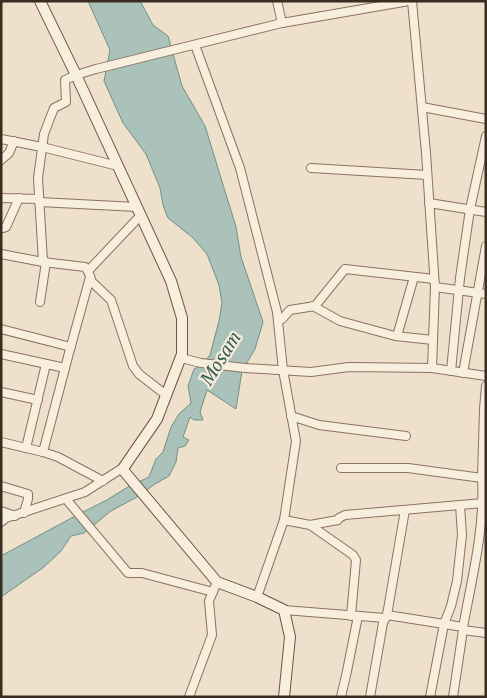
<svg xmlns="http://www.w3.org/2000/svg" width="487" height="698" font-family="'PT Serif',serif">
  <rect width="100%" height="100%" fill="#eee0ca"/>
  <path fill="#aac2b9" stroke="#719186" d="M88 1H140L153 25 168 36 182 86 205 126 236 227 241 257 263 322 255 349 242 371 236 409 207 390 200 412 203 420H194L190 417 183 437 189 440 185 446 178 448 176 462 169 476 155 484 137 497 111 511 84 533 71 536 61 551 44 567 1 597V556L79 514 105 501 128 487 149 477 156 459 163 452 171 427 179 414 191 403 188 386 194 369 202 365 210 355 219 321 222 303 219 285 207 254 192 237 168 218 163 205 160 188 146 154 123 123 104 81 110 50Z"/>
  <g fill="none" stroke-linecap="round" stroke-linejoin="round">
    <defs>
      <g id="street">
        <path d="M412 1 426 153 435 287 432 368"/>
        <path d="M282 23 409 1"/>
        <path d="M195 45 240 168 277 312 283 370 296 441 284 520 257 597"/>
        <path d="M422 107 486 119"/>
        <path d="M1 139 42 147 118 166"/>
        <path d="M1 160 9 153 14 141"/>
        <path d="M311 168 427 175"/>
        <path d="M1 198 39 199"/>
        <path d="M39 202 137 207"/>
        <path d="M429 203 486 212"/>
        <path d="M1 228H3L6 227 19 198"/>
        <path d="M1 254 43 262 38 178 44 134 54 108 66 102 65 80 76 75 96 69 282 23 277 1"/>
        <path d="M43 262 85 267 88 271 92 282 111 300 133 366 139 374 166 395"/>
        <path d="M88 271 141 215"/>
        <path d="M435 287 486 294"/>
        <path d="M40 302 46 262"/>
        <path d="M313 306 340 321 395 336 433 340"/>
        <path d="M278 321 282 319 290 310 315 306 345 269 434 279"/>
        <path d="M1 329 71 347"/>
        <path d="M397 336 414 277"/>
        <path d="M1 354 65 368"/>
        <path d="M181 358 201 363 245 368 311 372 349 367 432 368 486 376"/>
        <path d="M451 371 460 278 470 209 486 136"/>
        <path d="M463 373 486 246"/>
        <path d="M486 386 484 409 482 478H486"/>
        <path d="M1 392 38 400"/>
        <path d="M291 416 319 425 406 436"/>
        <path d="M1 442 43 452 58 457 103 481"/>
        <path d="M26 448 46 364"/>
        <path d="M43 452 69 353 90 277"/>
        <path d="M341 468H408L482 478C485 528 472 578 463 627"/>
        <path d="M1 486 28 494V499L24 513"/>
        <path d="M66 499 128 573H142L213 592"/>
        <path d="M1 511 15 516"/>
        <path d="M284 520 310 525 338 520 339 518 345 515 483 503"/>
        <path d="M1 522 6 518 85 492 124 467"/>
        <path d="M310 525 353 555 356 560 351 616"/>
        <path d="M284 610 385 618"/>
        <path d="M387 615 463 627V630L486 633"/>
        <path d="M189 697 212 635 209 601 217 582"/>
        <path d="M341 697 347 671 358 616"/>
        <path d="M370 697 383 623 387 615 405 510"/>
        <path d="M430 697 444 624 451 606 457 581 462 535 460 505"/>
        <path d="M453 697 463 630"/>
      </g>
      <path id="secondary" d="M40 1 76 75 171 281 182 318V354L157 419 124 467 123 470 217 582 257 597 284 610 290 637 284 697"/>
    </defs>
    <use href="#street" stroke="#8a725f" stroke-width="10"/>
    <use href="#secondary" stroke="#6c5442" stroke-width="12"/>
    <use href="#street" stroke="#f8eede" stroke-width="8"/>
    <use href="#secondary" stroke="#f8eede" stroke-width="10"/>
  </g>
  <g text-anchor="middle" stroke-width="4.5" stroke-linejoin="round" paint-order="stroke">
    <g font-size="19" font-style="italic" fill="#315a55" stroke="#f5ebda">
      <text transform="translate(220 358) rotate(-58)" y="7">Mosam</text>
    </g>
  </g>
  <rect width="487" height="698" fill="none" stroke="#3b2c22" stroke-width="5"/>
</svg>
